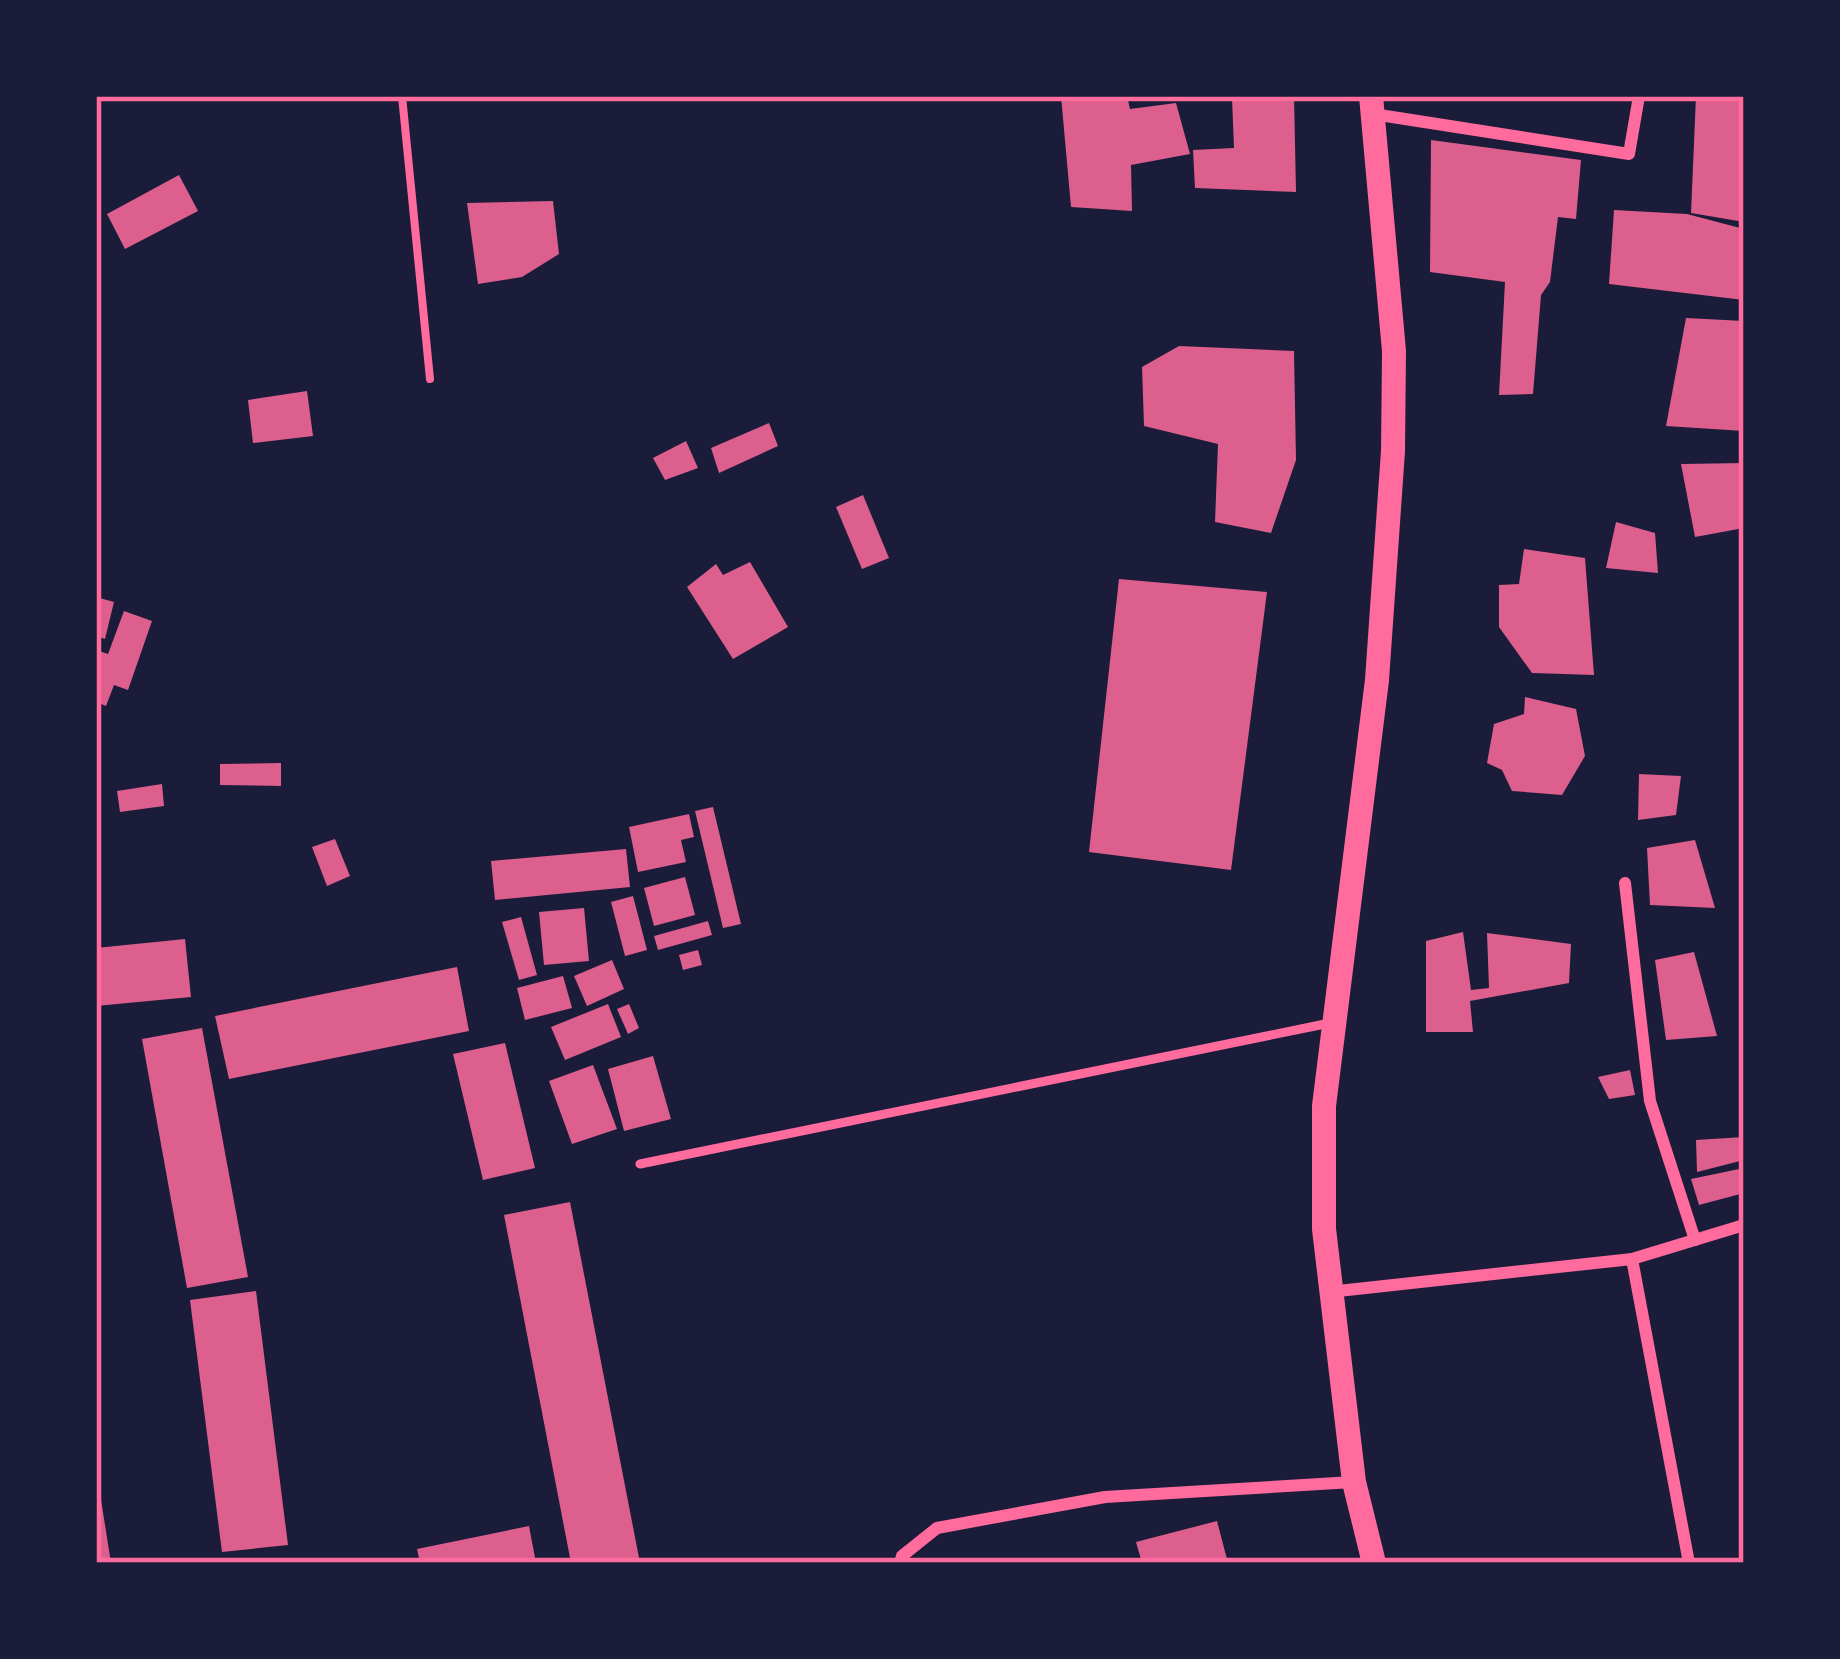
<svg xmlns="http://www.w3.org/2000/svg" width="1840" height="1659" font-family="Roboto,sans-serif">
  <rect width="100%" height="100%" fill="#1b1b3a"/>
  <g fill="#dd5f8e">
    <path d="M1061 96H1127L1130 109 1176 103 1190 154 1131 165 1132 211 1071 207Z"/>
    <path d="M1270 96H1294L1296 192 1195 188 1193 150 1234 148 1232 98Z"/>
    <path d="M1696 96 1744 98V222L1691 213Z"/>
    <path d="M1431 140 1581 160 1576 219 1558 217 1550 282 1541 295 1533 394 1499 395 1505 282 1430 272Z"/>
    <path d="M179 175 198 211 125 249 107 214Z"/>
    <path d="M553 201 559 254 522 277 478 284 467 203Z"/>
    <path d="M1614 210 1687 214 1744 229V300L1609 284Z"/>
    <path d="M1686 318 1744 321V431L1666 426Z"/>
    <path d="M1179 346 1294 351 1296 460 1271 533 1215 522 1218 444 1144 426 1142 367Z"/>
    <path d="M307 391 313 436 253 443 248 400Z"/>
    <path d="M769 423 778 446 719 473 711 448Z"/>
    <path d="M686 441 698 468 665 480 653 458Z"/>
    <path d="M1744 463V528L1695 537 1681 464Z"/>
    <path d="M863 495 889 558 862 569 836 507Z"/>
    <path d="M1616 522 1655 533 1658 573 1606 568Z"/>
    <path d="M1524 549 1585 558 1594 675 1532 673 1499 627V585L1519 584Z"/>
    <path d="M750 562 788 627 733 659 687 587 716 564 723 575Z"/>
    <path d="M1119 579 1267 592 1231 870 1089 852Z"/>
    <path d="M96 597 114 602 105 639 96 636Z"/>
    <path d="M124 611 152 621 128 690 114 685 106 706 96 702V650L108 654Z"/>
    <path d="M1525 697 1576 709 1585 756 1562 795 1512 791 1502 770 1487 763 1494 724 1524 714Z"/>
    <path d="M281 763V786L220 785V764Z"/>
    <path d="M1639 774 1681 776 1676 815 1638 820Z"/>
    <path d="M162 784 164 806 120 812 117 791Z"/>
    <path d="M713 807 741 924 723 928 695 811Z"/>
    <path d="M689 814 694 837 681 840 686 862 638 872 629 827Z"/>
    <path d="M335 839 350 876 327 886 312 847Z"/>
    <path d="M1695 840 1715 908 1650 905 1647 848Z"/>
    <path d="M626 849 630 887 495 900 491 861Z"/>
    <path d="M685 877 695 915 654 926 644 888Z"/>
    <path d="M633 896 647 950 625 956 611 902Z"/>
    <path d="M584 908 589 961 544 965 539 912Z"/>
    <path d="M521 917 537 975 519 980 502 922Z"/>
    <path d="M708 921 712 935 658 950 654 936Z"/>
    <path d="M1463 932 1471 990 1489 988 1487 933 1571 944 1569 983 1470 1001 1473 1032H1426V941Z"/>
    <path d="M185 939 191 997 96 1006V948Z"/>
    <path d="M698 950 702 965 683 970 679 955Z"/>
    <path d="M1694 952 1717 1036 1666 1040 1655 960Z"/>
    <path d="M612 960 624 989 587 1006 574 976Z"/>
    <path d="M457 967 469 1031 229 1079 215 1016Z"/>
    <path d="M563 976 572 1008 525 1020 517 988Z"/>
    <path d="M608 1004 621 1037 565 1060 551 1027Z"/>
    <path d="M629 1004 639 1028 628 1034 617 1009Z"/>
    <path d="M202 1028 248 1277 187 1288 142 1039Z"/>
    <path d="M505 1043 535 1168 483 1180 453 1054Z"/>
    <path d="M653 1056 671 1119 624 1131 608 1069Z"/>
    <path d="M593 1065 617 1129 572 1144 549 1081Z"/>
    <path d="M1630 1070 1635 1095 1609 1099 1598 1077Z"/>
    <path d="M1744 1137V1160L1697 1172 1696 1140Z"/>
    <path d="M1744 1168V1193L1699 1205 1691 1179Z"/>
    <path d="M570 1202 640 1563H571L504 1215Z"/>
    <path d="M256 1291 288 1545 222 1552 190 1300Z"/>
    <path d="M96 1487H99L111 1563H96Z"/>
    <path d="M1217 1521 1228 1563H1142L1136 1542Z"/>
    <path d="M529 1526 536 1563H420L417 1549Z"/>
  </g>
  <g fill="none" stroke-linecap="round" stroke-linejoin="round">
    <path stroke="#ff6b9d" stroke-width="8" d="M402 96 430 379"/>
    <path stroke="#ff6b9d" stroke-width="9" d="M640 1164 1330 1023"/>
    <g stroke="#ff6b9d" stroke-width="12">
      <path d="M1373 114 1629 154 1639 96"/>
      <path d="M1625 883 1650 1101 1695 1240"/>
      <path d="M1329 1292 1632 1259"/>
      <path d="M900 1563 902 1556 937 1528 1105 1497 1353 1482"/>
      <path d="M1689 1563 1632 1259 1744 1225"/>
    </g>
    <path stroke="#ff6b9d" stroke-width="24" d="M1371 96 1394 351 1393 451 1377 680 1324 1106V1229L1354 1482 1374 1563"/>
  </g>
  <rect width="1840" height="1659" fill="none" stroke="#1b1b3a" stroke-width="198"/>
  <rect x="99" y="99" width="1642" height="1461" fill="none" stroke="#ff6b9d" stroke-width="4.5"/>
</svg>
